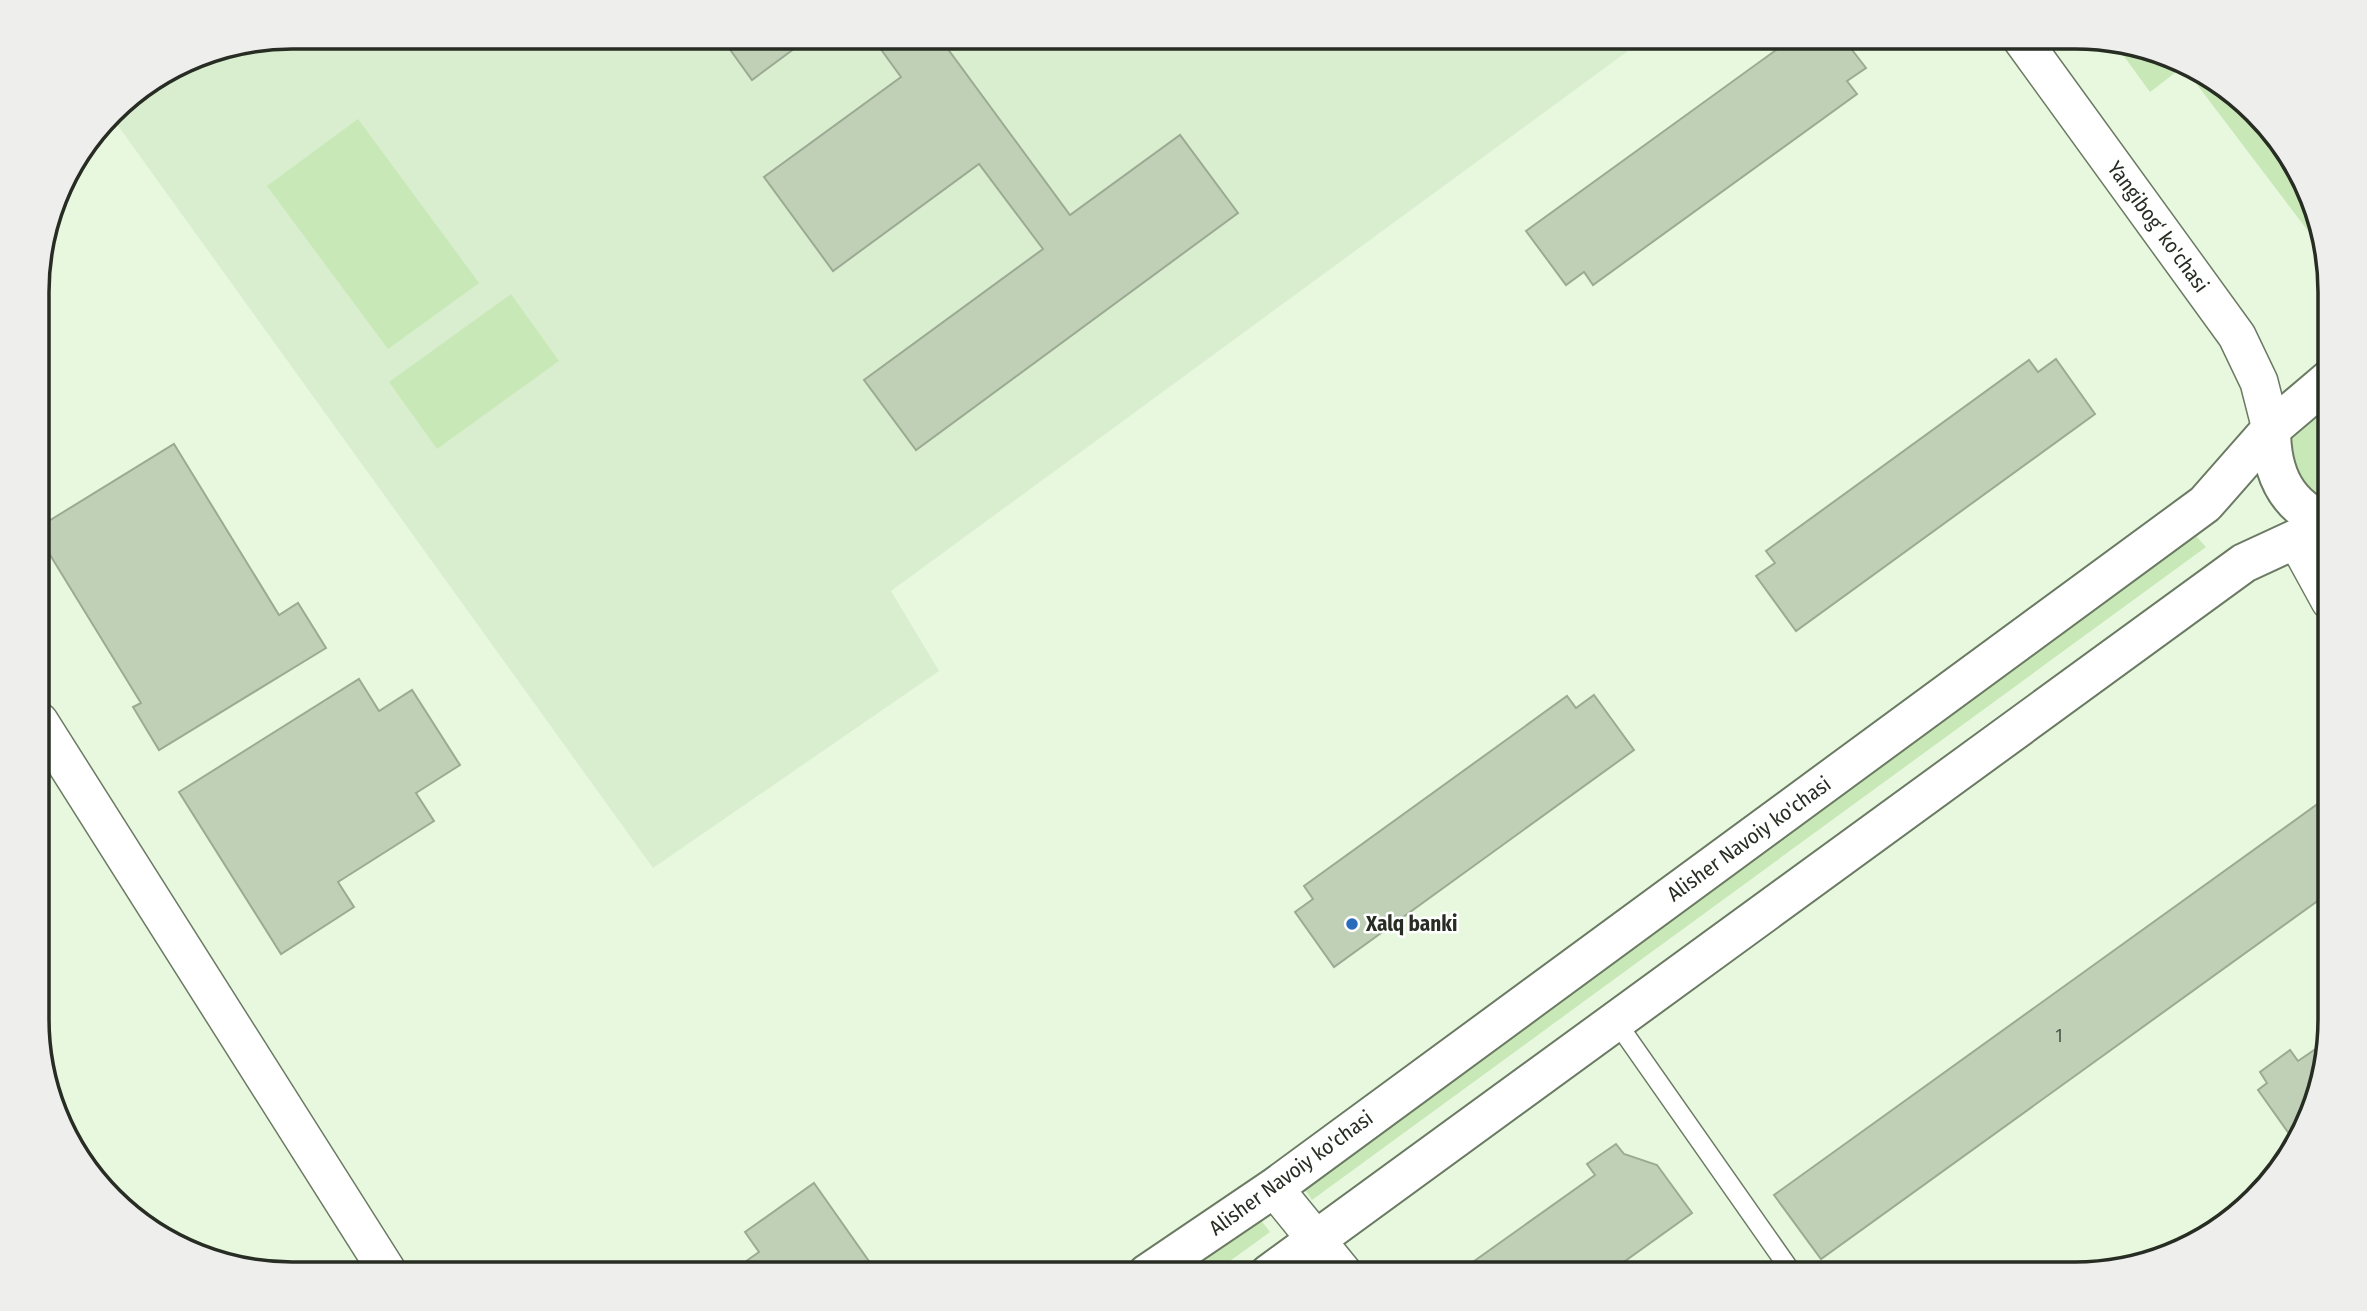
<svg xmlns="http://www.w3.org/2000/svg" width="2367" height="1311" font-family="'Fira Sans Condensed',sans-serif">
  <rect width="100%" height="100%" fill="#e8f8df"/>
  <path fill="#d9eece" d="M292 37H1647L891 591 939 671 653 868 111 116 123 100 194 56Z"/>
  <g fill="#c9e8b7">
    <path d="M2118 48 2184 66 2150 92Z"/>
    <path d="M2202 71 2288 150 2321 248 2192 78Z"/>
    <path d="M358 119 479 283 388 349 267 186Z"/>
    <path d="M511 294 559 361 437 449 389 382Z"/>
    <path d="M2330 388V504L2294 506 2276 426Z"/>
    <path d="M2194 534 2206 547 1312 1200 1303 1187Z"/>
    <path d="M1259 1218 1270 1232 1212 1274H1183Z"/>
  </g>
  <g fill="#c0d0b7" stroke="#9baa92" stroke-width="2">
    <path d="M721 37H810L752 80Z"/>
    <path d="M872 37H939L1070 215 1180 135 1238 213 916 450 864 380 1043 249 979 164 833 271 764 177 901 77Z"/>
    <path d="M1794 37H1842L1866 68 1847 81 1857 94 1593 285 1584 272 1566 285 1526 231Z"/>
    <path d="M2056 359 2095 414 1796 631 1756 576 1775 563 1766 551 2029 360 2038 372Z"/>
    <path d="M174 444 279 615 298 603 326 648 159 750 133 707 141 703 39 537V527Z"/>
    <path d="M359 679 379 711 412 690 460 765 416 793 434 821 338 882 354 907 281 954 179 792Z"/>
    <path d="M1594 695 1634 750 1334 967 1295 912 1313 899 1304 886 1567 696 1576 708Z"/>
    <path d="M2330 795V892L1821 1259 1774 1195Z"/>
    <path d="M2329 1040 2297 1145 2258 1090 2267 1083 2260 1072 2290 1050 2298 1061Z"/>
    <path d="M1616 1144 1624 1154 1657 1165 1692 1213 1607 1274H1433L1448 1263 1456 1274 1595 1175 1587 1164Z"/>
    <path d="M814 1183 878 1274H728L759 1252 745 1232Z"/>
  </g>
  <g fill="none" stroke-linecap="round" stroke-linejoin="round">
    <defs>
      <path id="service" d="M1615 1020 1793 1274"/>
      <g id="minor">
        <path d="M2020 37 2237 336 2259 382 2271 429"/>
        <path d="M2296 539 2330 601"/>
        <path d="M39 721 389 1274"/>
        <path d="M1274 1188 1344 1274"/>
      </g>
      <g id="tertiary">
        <path d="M2271 429C2271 474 2286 507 2330 524"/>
        <path d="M1147 1274 1274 1188 2205 504 2271 429 2330 379"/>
        <path d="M1269 1274 2244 563 2296 539 2330 529"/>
      </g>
    </defs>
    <use href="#service" stroke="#6b7a63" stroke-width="21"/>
    <use href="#minor" stroke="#6b7a63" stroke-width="40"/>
    <use href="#tertiary" stroke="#6b7a63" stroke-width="42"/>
    <use href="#service" stroke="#fff" stroke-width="18"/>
    <use href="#minor" stroke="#fff" stroke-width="37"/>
    <use href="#tertiary" stroke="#fff" stroke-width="38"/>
  </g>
  <circle fill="#286bbc" stroke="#fff" stroke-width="2.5" cx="1352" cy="924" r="7"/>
  <g text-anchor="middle" stroke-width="5" stroke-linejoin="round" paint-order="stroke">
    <g font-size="18" fill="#4d5648">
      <text x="2059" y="1042">1</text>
    </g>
    <g font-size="21" fill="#272d23" stroke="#fff">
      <text transform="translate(2158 227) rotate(54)" y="7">Yangibog‘ ko'chasi</text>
      <text transform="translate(1749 839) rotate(-36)" y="7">Alisher Navoiy ko'chasi</text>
      <text transform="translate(1291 1173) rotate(-36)" y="7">Alisher Navoiy ko'chasi</text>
    </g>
    <g font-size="21" font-weight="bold" fill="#272d23" stroke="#fff" text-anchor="start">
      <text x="1366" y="931">Xalq banki</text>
    </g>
  </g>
  <path d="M0 0H2367V1311H0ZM292 49H2075A243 243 0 0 1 2318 292V1019A243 243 0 0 1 2075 1262H292A243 243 0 0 1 49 1019V292A243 243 0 0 1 292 49Z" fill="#eeeeed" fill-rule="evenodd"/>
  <path fill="none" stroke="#272d23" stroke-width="3.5" d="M292 49H2075A243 243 0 0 1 2318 292V1019A243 243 0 0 1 2075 1262H292A243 243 0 0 1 49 1019V292A243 243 0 0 1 292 49Z"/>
</svg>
